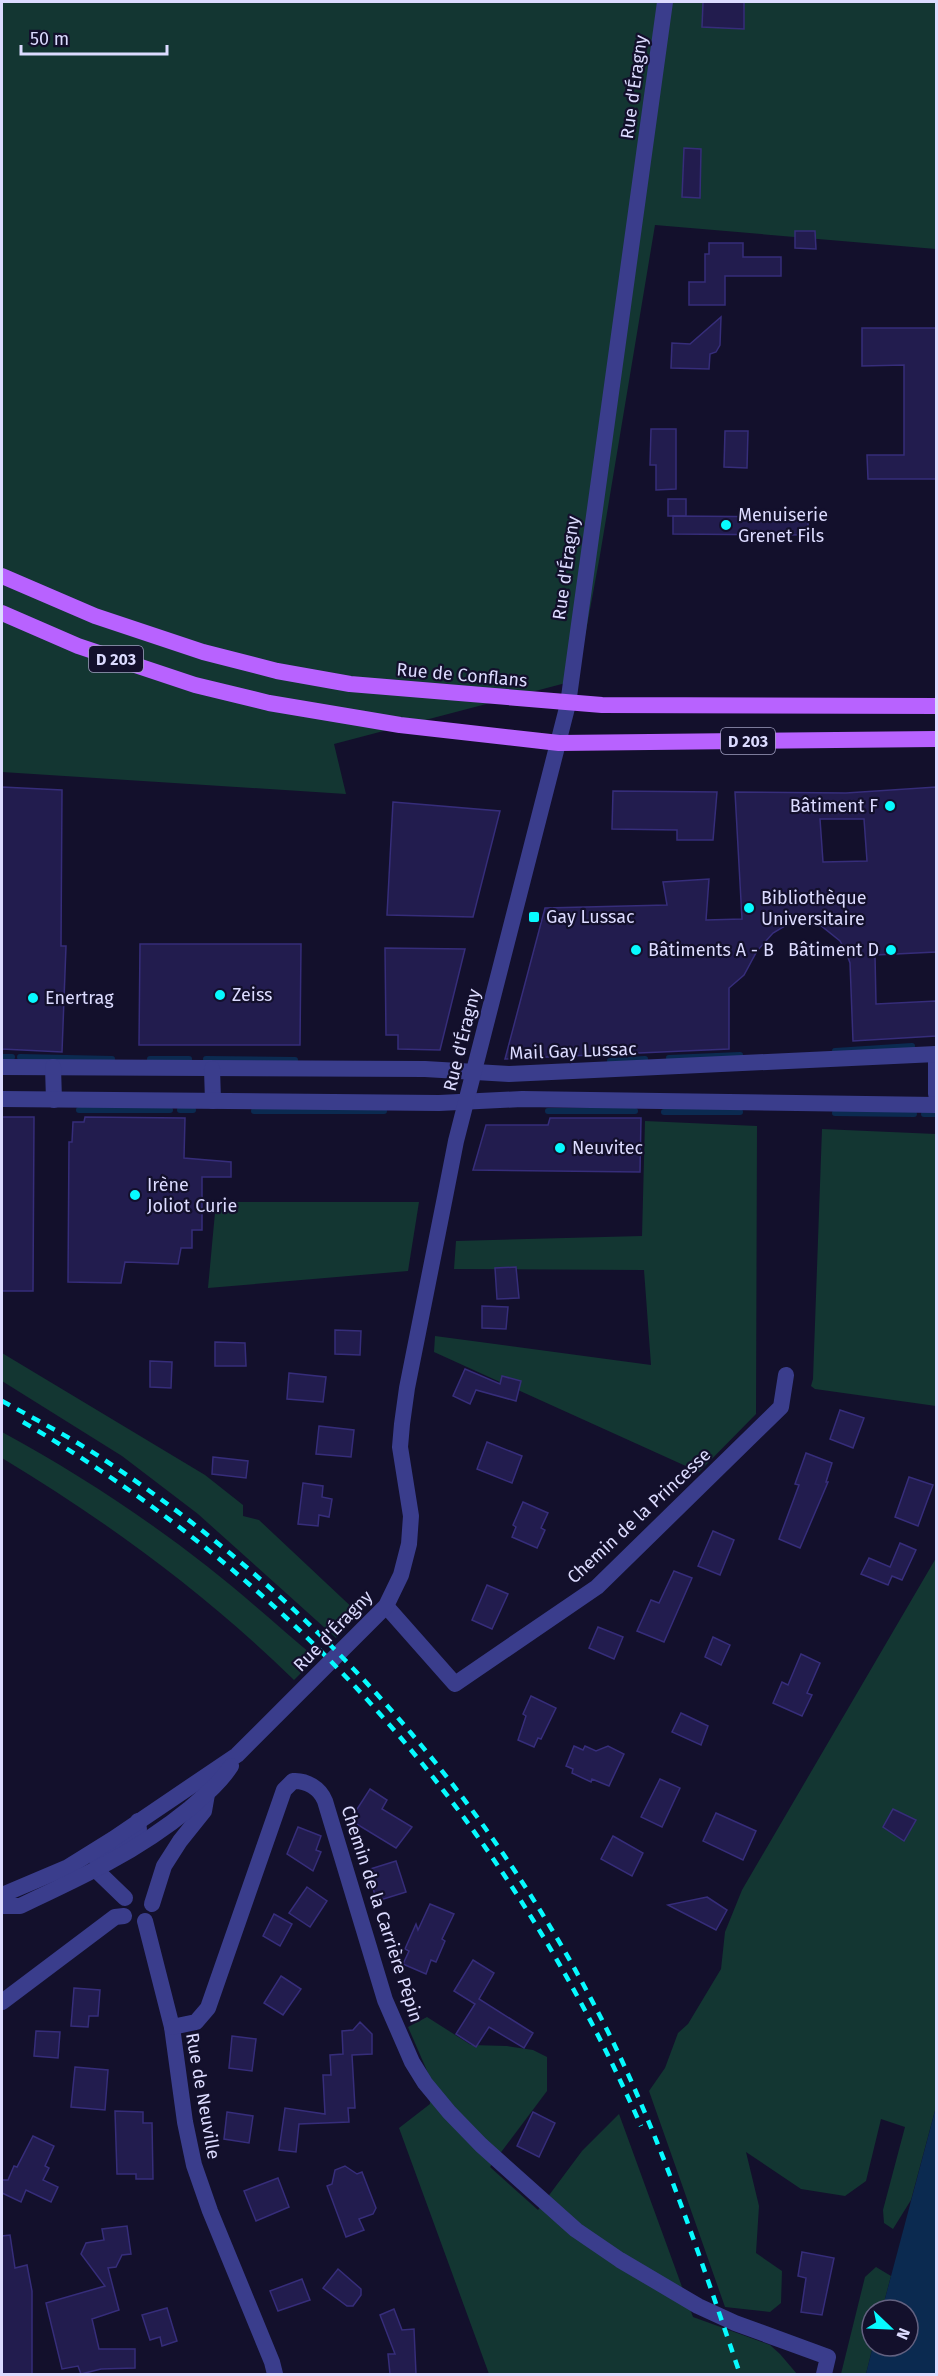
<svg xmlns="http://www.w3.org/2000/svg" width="938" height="2376" font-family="'Fira Sans',sans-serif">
  <rect width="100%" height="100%" fill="#13102c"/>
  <g fill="#133632">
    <path d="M2 2H936V249L655 225 600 555 577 680 334 744 346 794 2 772Z"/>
    <path d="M645 1121 757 1126 756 1414 699 1472 434 1352 435 1336 651 1365 644 1270 454 1269 456 1241 642 1236Z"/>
    <path d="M822 1129 936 1134V1406L815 1389 811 1386 813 1379Z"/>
    <path d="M216 1202H419L408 1271 208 1288Z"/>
    <path d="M2 1353 205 1475 243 1505V1516L259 1520 358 1613 336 1638 198 1514 122 1456 2 1381Z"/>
    <path d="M2 1432C74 1471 143 1516 208 1567 245 1596 280 1628 316 1658L294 1680C205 1593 108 1522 2 1458Z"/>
    <path d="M936 1558V2107L911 2200 893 2229 884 2223 883 2210 905 2127 881 2119 866 2181 845 2196 801 2189 746 2152 759 2206 756 2253 782 2271 781 2303 770 2312 725 2307 649 2091 665 2068 678 2033 688 2024 721 1969 725 1932 742 1890Z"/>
    <path d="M427 2017 471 2045 507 2046 533 2050 547 2057V2091L490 2167 538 2210 582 2151 619 2114 693 2317 770 2345 780 2354 797 2374H489L399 2128 430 2104 428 2073 408 2027Z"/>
    <path d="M876 2267 891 2276 882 2310H872L873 2346 866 2374H841L865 2277Z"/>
  </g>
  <path fill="#0b2a50" d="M936 2107V2374H866L873 2346H908V2310H882Z"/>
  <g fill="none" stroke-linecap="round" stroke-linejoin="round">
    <g stroke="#0b2a50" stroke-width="6">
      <path d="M835 1051 912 1046"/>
      <path d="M2 1057H12"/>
      <path d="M20 1057 112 1059"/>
      <path d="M669 1058 740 1055"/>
      <path d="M150 1059H189"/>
      <path d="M206 1059 295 1060"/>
      <path d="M610 1061 645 1059"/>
      <path d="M79 1110H170"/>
      <path d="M180 1110H193"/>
      <path d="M254 1111H384"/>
      <path d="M548 1111H635"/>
      <path d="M664 1112H740"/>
      <path d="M835 1113 914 1114"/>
      <path d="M924 1114H936"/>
    </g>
  </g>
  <g fill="#221c4e" stroke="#362d7a" stroke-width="1.5" fill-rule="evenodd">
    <path d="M703 2H744V29L702 27Z"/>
    <path d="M684 148 701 149 700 198 682 197Z"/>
    <path d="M795 231H815L816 249 795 248Z"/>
    <path d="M709 243H743V257H781V276H725V305H689V282H705V254H709Z"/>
    <path d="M721 317 720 345 716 352 710 354 709 369 671 368 672 343 690 344Z"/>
    <path d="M862 328H936V479H868L867 455H904V365L862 366Z"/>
    <path d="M651 429H676V489L656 490V465H650Z"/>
    <path d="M725 431H748L747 468 724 467Z"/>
    <rect x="668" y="499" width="18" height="17"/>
    <path d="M673 516 808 517V535L673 534Z"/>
    <path d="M2 787 62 790 61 946H66L62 1052 2 1049Z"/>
    <path d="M936 787V952L875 955 876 1004 936 1001V1036L853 1041 850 963 846 952 840 941 820 925 814 922 801 921 788 924 773 933 757 951 744 975 729 988V1049L505 1059 545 908 667 905 663 882 709 879 706 920 742 919 735 792 846 793ZM820 819H864L867 861 823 862Z"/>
    <path d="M613 791 717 792 713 840H677V830L612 829Z"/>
    <path d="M393 802 500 811 473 917 387 915Z"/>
    <path d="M140 944H301L300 1045H139Z"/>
    <path d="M385 948 465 949 440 1050 398 1049V1035H386Z"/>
    <path d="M2 1117H34L33 1291H2Z"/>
    <path d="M85 1117 185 1118 184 1158 231 1162V1177H202V1230H192V1248H181L178 1264 125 1262 121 1283 68 1282 69 1142H72L73 1122H84Z"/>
    <path d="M550 1118H641L640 1172 473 1170 486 1125H548Z"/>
    <path d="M516 1267 519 1298 497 1299 495 1268Z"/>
    <path d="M482 1306 508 1307 506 1329 482 1328Z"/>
    <path d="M335 1330 361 1331 360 1355 335 1354Z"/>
    <path d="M215 1342 245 1343 246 1366H215Z"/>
    <path d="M150 1361 172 1362 171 1388 150 1387Z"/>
    <path d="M465 1369 500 1384 502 1376 521 1381 516 1401 476 1390 470 1404 453 1396Z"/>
    <path d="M289 1373 326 1377 323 1402 287 1399Z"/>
    <path d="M840 1410 864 1418 853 1448 830 1439Z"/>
    <path d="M319 1426 354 1430 351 1457 316 1454Z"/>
    <path d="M487 1442 522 1456 512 1483 477 1469Z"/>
    <path d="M806 1453 832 1463 826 1482H828L800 1548 779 1539 799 1485 795 1484Z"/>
    <path d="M213 1457 248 1461 246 1478 212 1474Z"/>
    <path d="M909 1477 933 1485 918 1526 895 1517Z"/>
    <path d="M303 1483 323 1486 322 1497 332 1499 329 1517 319 1515 318 1526 298 1524Z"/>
    <path d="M523 1502 548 1513 541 1528 545 1530 537 1548 512 1537 516 1527 513 1525Z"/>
    <path d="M713 1531 734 1540 720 1575 698 1566Z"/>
    <path d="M900 1543 916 1550 902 1580 892 1576 888 1585 861 1574 869 1558 890 1567Z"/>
    <path d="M674 1571 692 1578 664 1642 637 1631 651 1600 659 1603Z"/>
    <path d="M487 1585 508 1594 492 1629 472 1620Z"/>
    <path d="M598 1627 623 1637 614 1659 589 1648Z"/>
    <path d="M713 1637 730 1645 721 1665 705 1657Z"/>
    <path d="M801 1654 820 1663 807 1693 812 1695 802 1716 773 1703 782 1682 788 1685Z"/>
    <path d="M531 1696 556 1708 541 1739 538 1738 534 1747 518 1740 526 1716 523 1714Z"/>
    <path d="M681 1713 708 1726 701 1745 672 1732Z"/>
    <path d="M574 1746 583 1750 585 1746 596 1751 608 1746 624 1754 609 1786 592 1779 591 1782 572 1773 573 1769 566 1766Z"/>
    <path d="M660 1779 680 1788 662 1827 641 1817Z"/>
    <path d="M370 1789 387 1800 382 1809 412 1827 396 1848 350 1820Z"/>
    <path d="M893 1809 916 1820 904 1841 883 1827Z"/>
    <path d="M716 1813 756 1831 743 1860 703 1841Z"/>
    <path d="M298 1827 321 1836 316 1850 321 1852 313 1871 287 1854Z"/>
    <path d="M613 1836 643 1853 632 1876 601 1859Z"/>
    <path d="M396 1861 406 1892 377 1901 367 1870Z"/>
    <path d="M307 1887 327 1901 310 1927 289 1913Z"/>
    <path d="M707 1897 727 1910 716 1930 668 1905Z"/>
    <path d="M430 1904 454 1914 442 1939 445 1941 436 1962 431 1960 426 1974 403 1964 409 1951 405 1949 416 1924 418 1930Z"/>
    <path d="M274 1914 292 1924 280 1946 263 1936Z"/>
    <path d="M473 1960 494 1973 479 1999 533 2033 524 2048 489 2027 476 2047 456 2034 475 2004 454 1991Z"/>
    <path d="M281 1976 301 1989 283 2015 264 2003Z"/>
    <path d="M74 1988 100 1990 98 2016H89L88 2027 71 2026Z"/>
    <path d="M360 2022 372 2034V2054L352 2055 355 2108H348L349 2122 299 2124 296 2152 279 2150 285 2108 325 2114 323 2075H331L330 2055 343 2054 342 2031 353 2030Z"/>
    <path d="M36 2031 60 2032 58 2058 34 2056Z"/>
    <path d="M232 2036 256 2039 252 2071 229 2068Z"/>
    <path d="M75 2067 108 2070 105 2110 71 2107Z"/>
    <path d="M115 2111 143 2112V2123H152L153 2179H136V2174H117Z"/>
    <path d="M227 2112 253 2116 249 2143 224 2139Z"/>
    <path d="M533 2112 555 2123 539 2157 517 2146Z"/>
    <path d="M33 2136 54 2146 45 2166 49 2168 43 2180 58 2187 51 2202 26 2190 21 2202 2 2193V2180H8L14 2166 17 2167Z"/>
    <path d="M345 2166 357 2174 362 2172 376 2208 373 2214 359 2219 364 2230 346 2237 327 2186 332 2184 335 2170Z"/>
    <path d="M278 2178 289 2207 256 2221 244 2191Z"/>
    <path d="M127 2226 131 2254 122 2255 116 2267 108 2268 119 2310 92 2319 99 2349H135V2368L101 2369 81 2374 78 2366 62 2369 46 2303 105 2286 81 2254 86 2243 104 2240 102 2229Z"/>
    <path d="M10 2235 15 2268 27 2265 32 2291V2374H2V2236Z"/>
    <path d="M802 2252 834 2258 822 2315 801 2312 806 2278 798 2276Z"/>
    <path d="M338 2269 361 2289V2295L353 2306H347L323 2288Z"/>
    <path d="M302 2279 310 2300 278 2311 270 2291Z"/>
    <path d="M167 2308 177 2341 162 2346 160 2337 150 2340 142 2315Z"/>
    <path d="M394 2309 402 2330 414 2329 416 2374H390L388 2354H395L380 2315Z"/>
  </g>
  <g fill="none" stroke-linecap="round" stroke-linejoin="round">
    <g stroke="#3a3d8c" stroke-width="16">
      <path d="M936 1054V1094"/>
      <path d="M2 1067 425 1069 509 1074 936 1054"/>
      <path d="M53 1067 54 1100"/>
      <path d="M212 1069 213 1101"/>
      <path d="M2 1099 439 1103 522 1099 936 1105"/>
      <path d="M386 1606 455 1684 597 1587 781 1407 786 1375"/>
      <path d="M125 1898 96 1870 99 1860 128 1842 139 1830 138 1821"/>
      <path d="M152 1904 164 1866 180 1841 204 1811 207 1794"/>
      <path d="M145 1921 172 2027 185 2122 194 2165 210 2211 272 2362 275 2374"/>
      <path d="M2 2002 115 1917 124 1916"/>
      <path d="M172 2027 196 2022 208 2008 284 1790 293 1781C306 1780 320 1788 325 1801L385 2000 412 2062 425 2083 449 2112 481 2145 576 2230 620 2260 698 2306 735 2323 828 2357 824 2374"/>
    </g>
    <g stroke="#3a3d8c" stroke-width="16">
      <path d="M2 1895 68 1867 113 1839 237 1755 386 1606 401 1575 409 1544 411 1516 400 1447 402 1424 407 1388 445 1197 456 1141 568 704 665 2"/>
      <path d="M2 1906H20C80 1878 138 1851 189 1809 204 1796 220 1783 231 1766"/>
    </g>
    <g stroke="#b862ff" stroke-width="16">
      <path d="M2 576 95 616 203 652 277 671 350 684 602 705 936 706"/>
      <path d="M2 613 78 646 195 685 269 703 400 725 559 743 936 739"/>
    </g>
    <g stroke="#07faff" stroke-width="4.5" stroke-dasharray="9 8" stroke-linecap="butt">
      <path d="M2 1401C35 1419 68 1436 100 1457 320 1601 499 1808 614 2044 665 2150 702 2263 740 2374"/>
      <path d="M23 1422C306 1588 509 1826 641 2126"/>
    </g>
  </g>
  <g fill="#07faff" stroke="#13102c" stroke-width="2">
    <circle cx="726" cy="525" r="6"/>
    <circle cx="890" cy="806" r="6"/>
    <circle cx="749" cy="908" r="6"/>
    <rect x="528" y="911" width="12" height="12" rx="3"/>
    <circle cx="636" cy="950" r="6"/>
    <circle cx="891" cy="950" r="6"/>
    <circle cx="220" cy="995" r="6"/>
    <circle cx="33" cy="998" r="6"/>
    <circle cx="560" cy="1148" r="6"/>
    <circle cx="135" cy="1195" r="6"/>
  </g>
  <g text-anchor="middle" stroke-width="4.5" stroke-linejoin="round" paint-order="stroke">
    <g fill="#13102c" stroke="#a09ec0" stroke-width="1.5">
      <rect x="89" y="646" width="54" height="26" rx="4.5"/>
      <rect x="721" y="728" width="54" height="26" rx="4.5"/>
    </g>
    <g font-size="16" font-weight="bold" fill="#dcdbff">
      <text x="116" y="665">D 203</text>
      <text x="748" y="747">D 203</text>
    </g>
    <g font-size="18" fill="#dcdbff" stroke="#13102c">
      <text transform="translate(634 87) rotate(-82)" y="6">Rue d'Éragny</text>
      <text transform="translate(566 568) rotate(-82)" y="6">Rue d'Éragny</text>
      <text transform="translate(462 675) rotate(5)" y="6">Rue de Conflans</text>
      <text transform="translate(462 1040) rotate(-76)" y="6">Rue d'Éragny</text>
      <text transform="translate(573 1051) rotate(-2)" y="6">Mail Gay Lussac</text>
      <text transform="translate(639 1516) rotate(-43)" y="6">Chemin de la Princesse</text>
      <text transform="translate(333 1631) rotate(-46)" y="6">Rue d'Éragny</text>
      <text transform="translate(382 1914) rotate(72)" y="6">Chemin de la Carrière Pépin</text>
      <text transform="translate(203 2096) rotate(80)" y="6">Rue de Neuville</text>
    </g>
    <g font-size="18" fill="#dcdbff" stroke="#13102c" text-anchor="start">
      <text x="738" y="521">Menuiserie<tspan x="738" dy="21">Grenet Fils</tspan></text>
      <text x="878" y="812" text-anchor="end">Bâtiment F</text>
      <text x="761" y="904">Bibliothèque<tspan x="761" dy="21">Universitaire</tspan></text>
      <text x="546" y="923">Gay Lussac</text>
      <text x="648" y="956">Bâtiments A - B</text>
      <text x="879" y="956" text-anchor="end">Bâtiment D</text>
      <text x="232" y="1001">Zeiss</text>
      <text x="45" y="1004">Enertrag</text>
      <text x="572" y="1154">Neuvitec</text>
      <text x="147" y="1191">Irène<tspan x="147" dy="21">Joliot Curie</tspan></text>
    </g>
  </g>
  <rect width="938" height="2376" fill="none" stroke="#dcdbff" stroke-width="6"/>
  <g transform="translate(890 2328) rotate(113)"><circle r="28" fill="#13102c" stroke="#636180" stroke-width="1.5"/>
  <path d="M0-4.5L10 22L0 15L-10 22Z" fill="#07faff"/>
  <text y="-9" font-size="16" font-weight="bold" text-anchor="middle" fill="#dcdbff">N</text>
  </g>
  <path d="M21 45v9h146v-9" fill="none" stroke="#dcdbff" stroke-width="3"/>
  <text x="30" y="45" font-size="18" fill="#dcdbff" stroke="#13102c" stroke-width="4.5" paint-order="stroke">50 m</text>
</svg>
